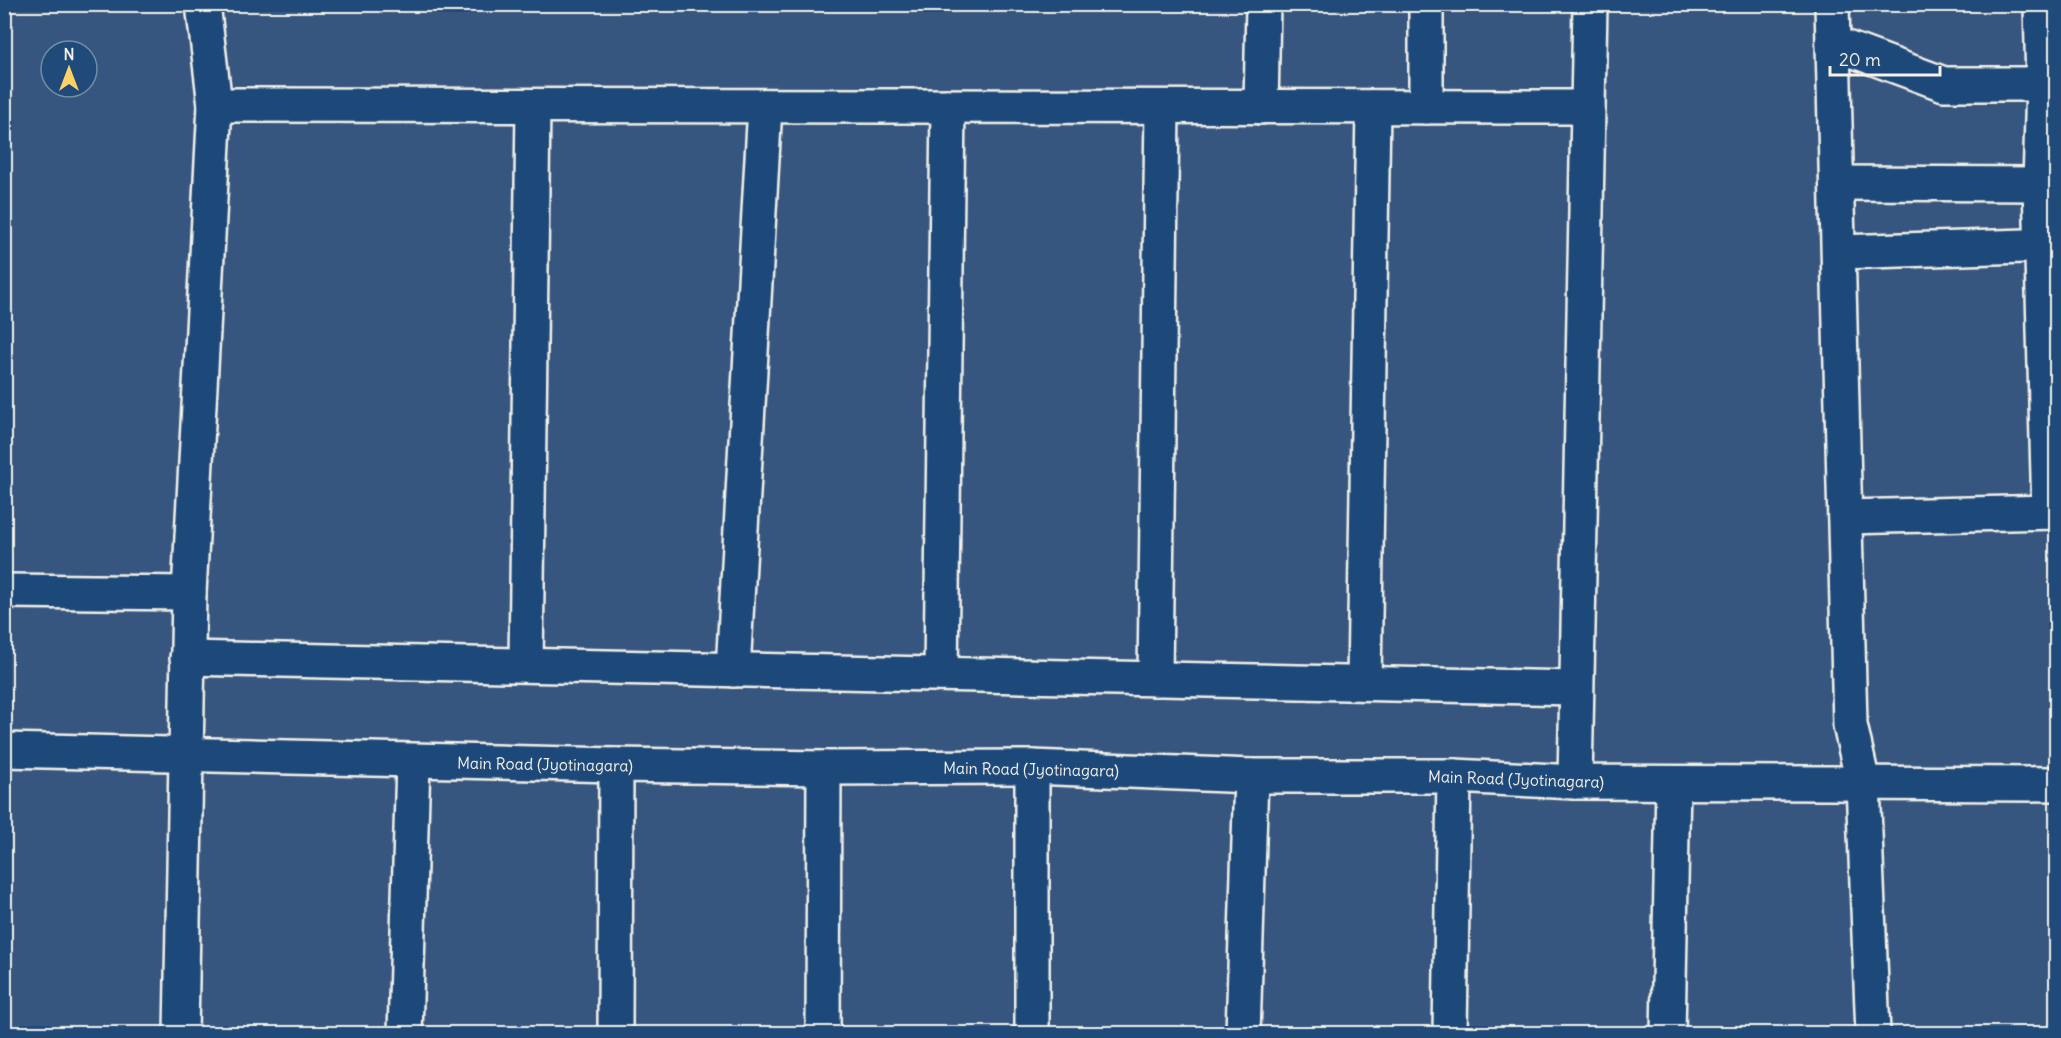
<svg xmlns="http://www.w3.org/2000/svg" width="2061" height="1038" font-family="Delius,sans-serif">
  <rect width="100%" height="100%" fill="#365680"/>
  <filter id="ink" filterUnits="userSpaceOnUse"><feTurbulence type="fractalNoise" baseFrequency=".0167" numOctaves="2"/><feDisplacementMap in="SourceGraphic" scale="12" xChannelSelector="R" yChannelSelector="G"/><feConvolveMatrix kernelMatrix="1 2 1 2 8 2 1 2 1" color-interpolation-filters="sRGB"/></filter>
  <g filter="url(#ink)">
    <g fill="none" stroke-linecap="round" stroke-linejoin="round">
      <defs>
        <g id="minor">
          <path d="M1832 4 1850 725 1863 783 1873 1034"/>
          <path d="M2041 4 2043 84 2040 184 2049 512"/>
          <path d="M1833 43 1944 84H2056"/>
          <path d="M215 105 1588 107"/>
          <path d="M1261 107 1263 4"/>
          <path d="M1426 107V4"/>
          <path d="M1837 183 2040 184"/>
          <path d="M1839 252 2056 245"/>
          <path d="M1845 517 2056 512"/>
          <path d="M4 591 189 593"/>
          <path d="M187 658 1576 688"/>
          <path d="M526 665 533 106"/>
          <path d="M733 670 765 106"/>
          <path d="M941 674 948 106"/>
          <path d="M1155 679 1162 107"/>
          <path d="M1364 683 1373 107"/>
          <path d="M4 750 616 765 824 768 1032 767 1251 776H1454L1575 782 2056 784"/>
          <path d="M1032 767V1034"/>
          <path d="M1575 782 1590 4"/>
          <path d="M181 1034 189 593 215 105 203 4"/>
          <path d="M405 1034 413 762"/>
          <path d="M615 1034 616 765"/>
          <path d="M823 1034 824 768"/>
          <path d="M1243 1034 1251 776"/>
          <path d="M1450 1034 1454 776"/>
          <path d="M1668 1034 1673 783"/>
        </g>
      </defs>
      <use href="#minor" stroke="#f4f1e8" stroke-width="38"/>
      <use href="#minor" stroke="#1f4a7a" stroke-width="33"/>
    </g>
  </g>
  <g text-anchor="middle" stroke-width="4.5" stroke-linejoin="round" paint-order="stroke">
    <g font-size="16" fill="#f4f1e8" stroke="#1f4a7a">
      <text transform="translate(545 764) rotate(1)" y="6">Main Road (Jyotinagara)</text>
      <text transform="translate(1031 769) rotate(1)" y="6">Main Road (Jyotinagara)</text>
      <text transform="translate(1516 779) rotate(2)" y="6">Main Road (Jyotinagara)</text>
    </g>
  </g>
  <rect width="2061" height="1038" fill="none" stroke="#1f4a7a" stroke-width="24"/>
  <rect x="12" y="12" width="2037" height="1014" fill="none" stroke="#f4f1e8" stroke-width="2" filter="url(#ink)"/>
  <g transform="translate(69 69)"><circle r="28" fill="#1f4a7a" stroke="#748da6" stroke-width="1.5"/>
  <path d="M0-4.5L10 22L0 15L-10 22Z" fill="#ffd166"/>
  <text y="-9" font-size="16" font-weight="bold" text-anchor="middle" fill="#f4f1e8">N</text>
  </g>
  <path d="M1830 66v9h110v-9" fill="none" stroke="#f4f1e8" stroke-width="3"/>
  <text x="1839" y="66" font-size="18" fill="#f4f1e8" stroke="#1f4a7a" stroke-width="4.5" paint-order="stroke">20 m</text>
</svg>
